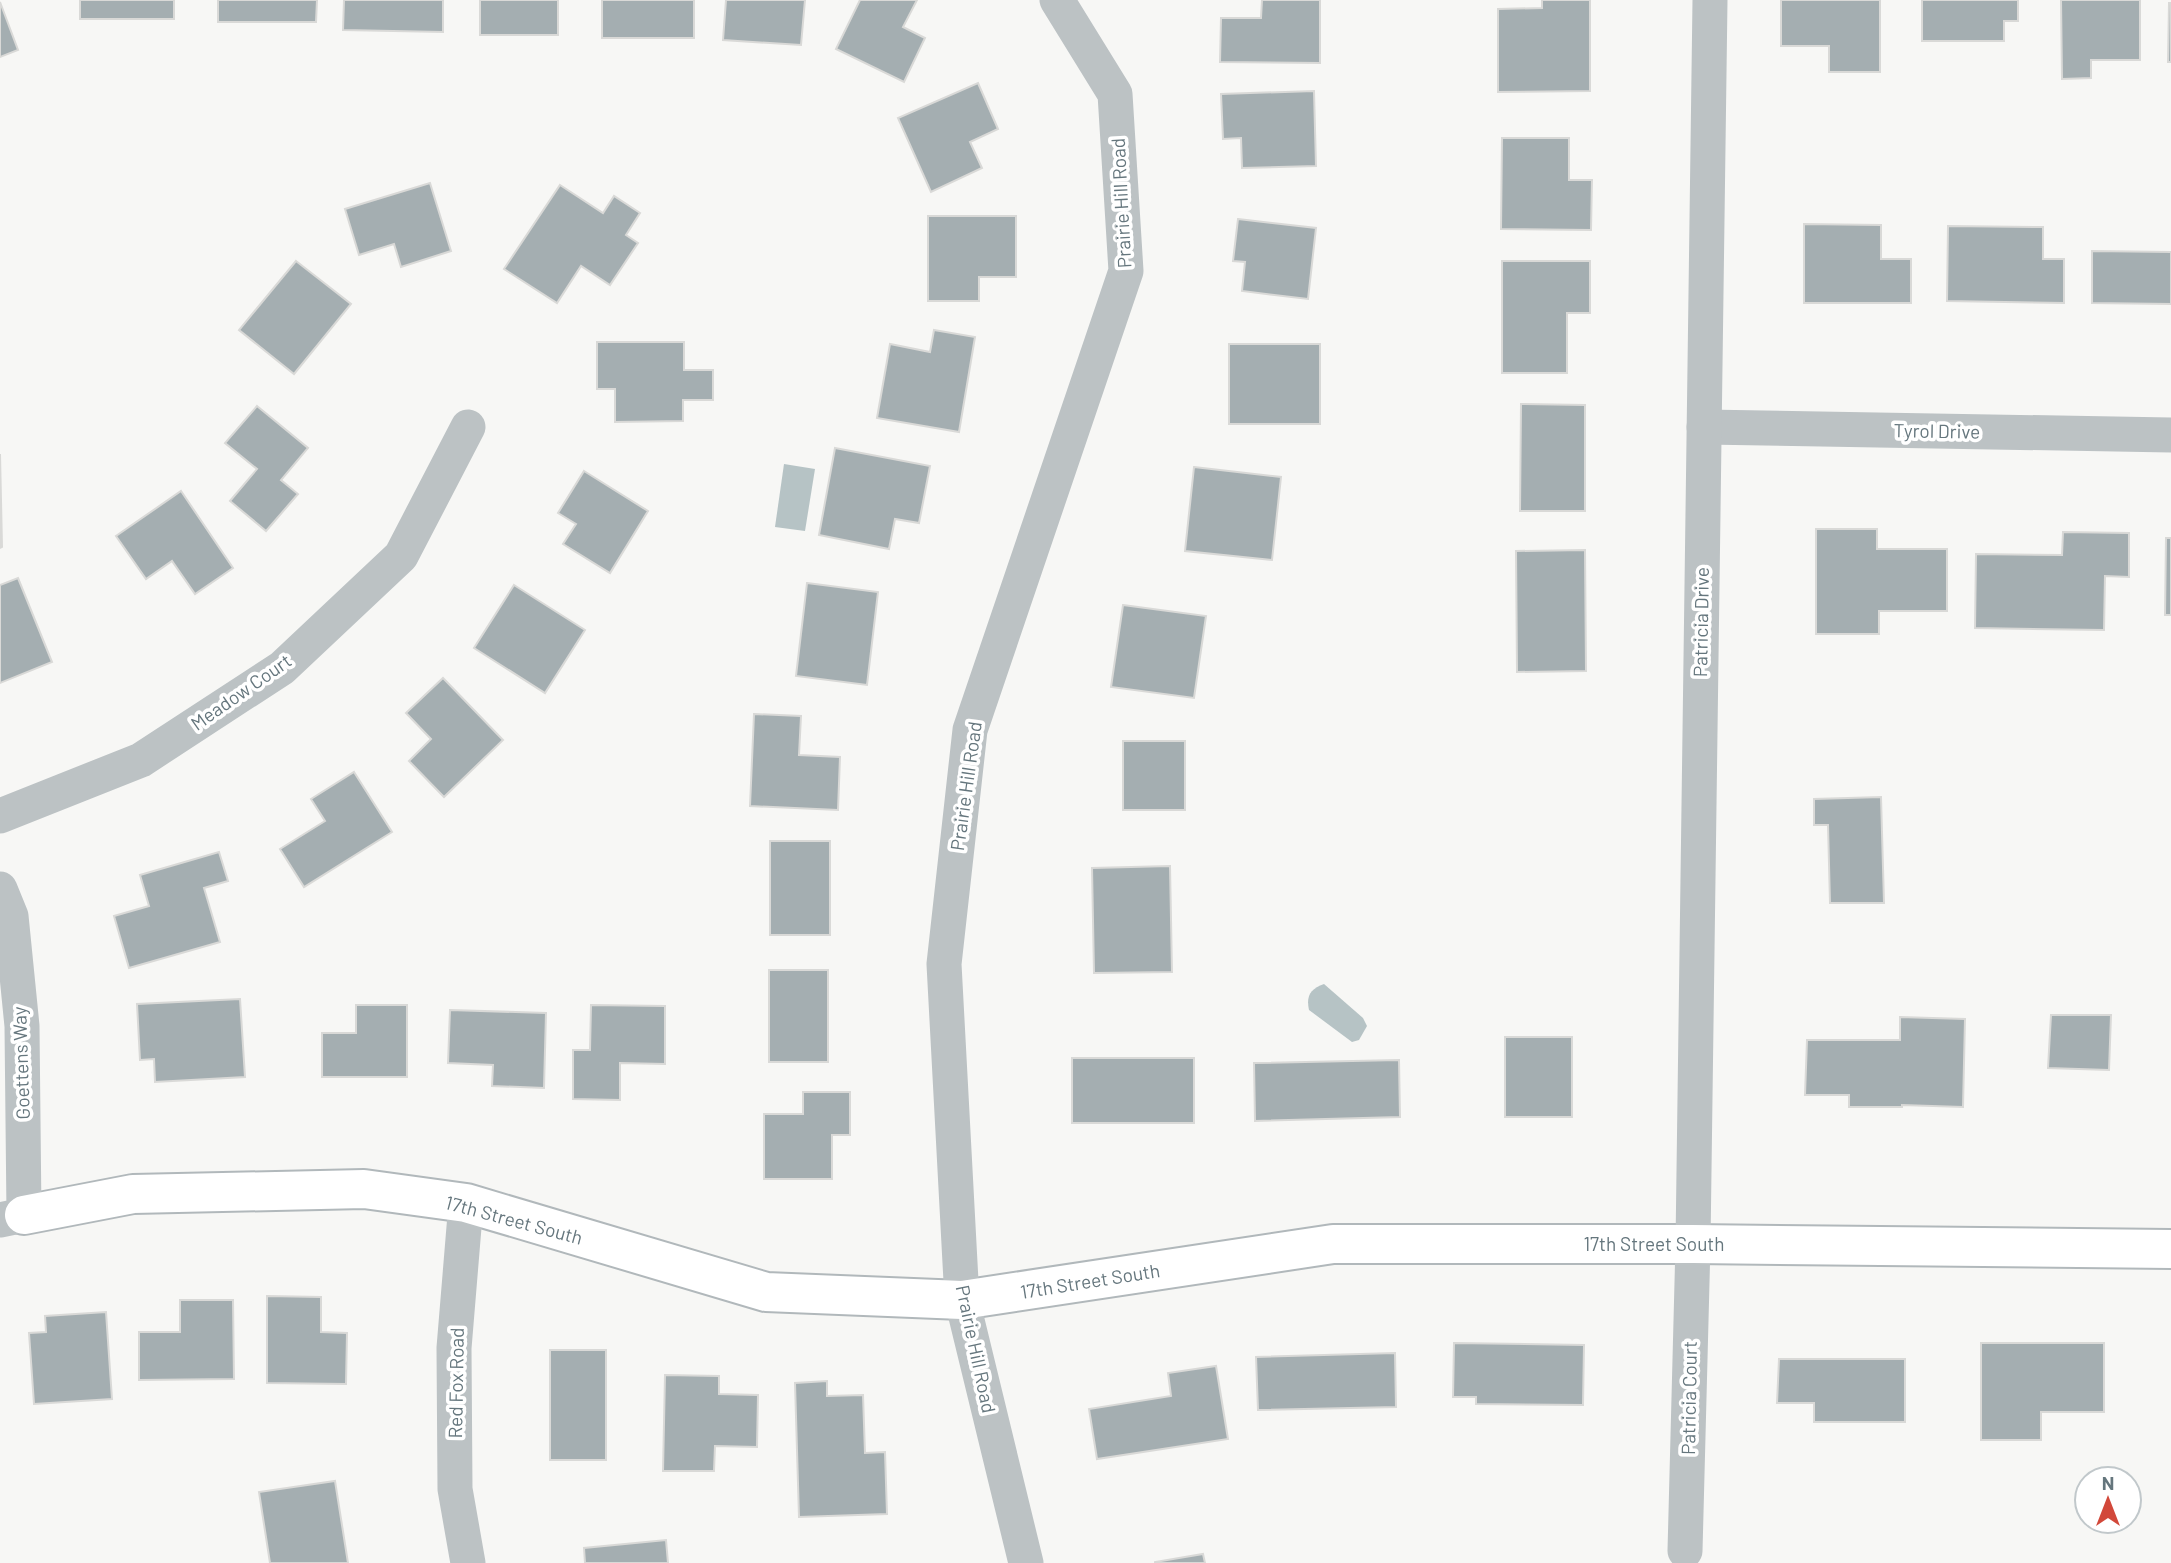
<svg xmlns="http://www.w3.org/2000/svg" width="2171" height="1563" font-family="Barlow,sans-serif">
  <rect width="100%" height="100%" fill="#f7f7f5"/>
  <g fill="#b6c3c5">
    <path d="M784 464 815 469 805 531 775 527Z"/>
    <path d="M1324 984 1363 1018 1367 1026 1359 1040 1352 1042 1309 1010C1306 996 1310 989 1324 984Z"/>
  </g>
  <g fill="#a4aeb1" stroke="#d9d9d7" stroke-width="2">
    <rect x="80" y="0" width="94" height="19"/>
    <path d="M218 0H317L316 22H218Z"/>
    <path d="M344 0H443V32L343 30Z"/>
    <rect x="480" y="0" width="78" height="35"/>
    <rect x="602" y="0" width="92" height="38"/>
    <path d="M726 0H805L801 45 723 40Z"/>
    <path d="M860 0H917L903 27 925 38 904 82 836 49Z"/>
    <path d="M1262 0H1320V63L1220 62 1221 18H1261Z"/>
    <path d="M1542 0H1590V91L1498 92V9L1542 8Z"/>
    <path d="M1781 0H1880V72H1829V46H1781Z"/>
    <path d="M1922 0H2018V21H2004V41H1922Z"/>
    <path d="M2061 0H2140V60H2091V78L2062 79Z"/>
    <path d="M0 2 18 50 0 57Z"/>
    <path d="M2169 3H2171V62H2168Z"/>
    <path d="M978 83 998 129 970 142 982 168 931 192 898 118Z"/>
    <path d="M1314 91 1316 166 1242 168 1241 138 1223 139 1221 94Z"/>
    <path d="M1502 138H1569V180H1592L1591 230 1501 229Z"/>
    <path d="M430 183 451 251 401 267 394 244 359 255 345 209Z"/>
    <path d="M560 185 603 213 614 196 640 213 626 235 638 243 610 285 581 266 557 303 504 269Z"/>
    <path d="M928 216H1016V277H979V301H928Z"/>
    <path d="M1238 219 1316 228 1308 299 1242 291 1245 262 1233 261Z"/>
    <path d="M1804 224 1881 225V259H1911V303H1804Z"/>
    <path d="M1948 226 2043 227V259H2064V303L1947 301Z"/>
    <path d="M2092 251 2171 252V304L2092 303Z"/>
    <path d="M296 261 351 304 294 374 239 330Z"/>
    <path d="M1502 261H1590V313H1567V373H1502Z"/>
    <path d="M934 330 975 337 959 432 877 418 890 344 930 352Z"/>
    <path d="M597 342H684V370H713V400H683V421L615 422V389H597Z"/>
    <rect x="1229" y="344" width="91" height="80"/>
    <path d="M1521 404 1585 405V511H1520Z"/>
    <path d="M257 406 308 448 281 480 298 494 266 531 230 501 257 469 225 443Z"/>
    <path d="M835 448 930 466 919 523 895 519 889 549 819 535Z"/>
    <path d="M0 454 2 547 0 548Z"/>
    <path d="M1194 467 1281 477 1272 560 1185 551Z"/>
    <path d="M584 471 648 511 610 573 563 544 576 524 558 513Z"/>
    <path d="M181 491 233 568 195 594 172 561 146 579 116 536Z"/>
    <path d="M1816 529H1877V549H1947V611H1879V634H1816Z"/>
    <path d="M2063 532 2129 533V577L2105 576 2104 630 1975 628 1976 554 2062 555Z"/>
    <path d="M2166 538H2171V615H2165Z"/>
    <path d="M1585 550 1586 671 1517 672 1516 551Z"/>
    <path d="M18 578 52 662 0 683V585Z"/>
    <path d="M807 583 878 592 867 685 796 676Z"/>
    <path d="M514 585 585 630 545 693 474 648Z"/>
    <path d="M1123 605 1206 616 1194 698 1111 687Z"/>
    <path d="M443 678 503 740 444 797 409 761 431 739 406 713Z"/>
    <path d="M754 714 801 716 799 755 840 757 838 810 750 806Z"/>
    <rect x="1123" y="741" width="62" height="69"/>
    <path d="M354 772 392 832 304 887 280 849 325 821 311 799Z"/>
    <path d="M1881 797 1884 903H1830L1828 825H1814V799Z"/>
    <rect x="770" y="841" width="60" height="94"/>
    <path d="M219 852 228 881 204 888 220 942 129 968 114 916 149 906 140 875Z"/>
    <path d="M1170 866 1172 972 1094 973 1092 868Z"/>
    <rect x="769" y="970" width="59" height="92"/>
    <path d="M240 999 245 1077 155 1082 154 1059 140 1060 137 1004Z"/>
    <path d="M356 1005H407V1077H322V1033H356Z"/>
    <path d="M591 1005 665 1006V1064L620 1063V1100L573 1099V1050H590Z"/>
    <path d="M450 1010 546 1013 544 1088 492 1086 493 1065 448 1063Z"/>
    <path d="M2051 1015H2111L2109 1070 2048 1068Z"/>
    <path d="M1900 1017 1965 1019 1963 1107 1902 1105V1107H1849V1095H1805L1807 1040H1900Z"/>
    <rect x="1505" y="1037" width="67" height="80"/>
    <rect x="1072" y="1058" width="122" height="65"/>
    <path d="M1399 1060 1400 1117 1255 1121 1254 1063Z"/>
    <path d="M803 1092H850V1135H832V1179H764V1114H803Z"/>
    <path d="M267 1296 321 1297V1332L347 1333 346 1384 267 1383Z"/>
    <path d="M180 1300H233L234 1379 139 1380V1332H180Z"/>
    <path d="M106 1312 112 1399 34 1404 29 1333 46 1332 45 1316Z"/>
    <path d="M1454 1343 1584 1345 1583 1405 1476 1404V1397H1453Z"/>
    <path d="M1981 1343H2104V1412H2041V1440H1981Z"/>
    <rect x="550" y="1350" width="56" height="110"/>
    <path d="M1395 1353 1396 1407 1258 1410 1256 1357Z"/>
    <path d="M1779 1359H1905V1422H1814V1403H1777Z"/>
    <path d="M1216 1366 1228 1439 1097 1459 1089 1409 1171 1396 1168 1373Z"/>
    <path d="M665 1375 719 1376V1394L758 1395 757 1447 715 1446 714 1471H663Z"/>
    <path d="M827 1381V1396L863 1395 865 1453 885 1452 887 1514 799 1517 795 1383Z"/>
    <path d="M335 1481 348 1563H270L259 1492Z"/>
    <path d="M666 1540 668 1563H585L584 1548Z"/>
    <path d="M1203 1554 1205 1563H1155V1562Z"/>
  </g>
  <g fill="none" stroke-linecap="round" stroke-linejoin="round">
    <defs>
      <path id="secondary" d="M24 1215 133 1194 364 1189 466 1203 766 1292 962 1300 1333 1244H1693L2171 1249"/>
    </defs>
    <use href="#secondary" stroke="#b1b8bb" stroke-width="42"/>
    <g stroke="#bcc2c4" stroke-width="35">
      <path d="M1704 427 2171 435"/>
      <path d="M0 816 141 760 282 668 401 556 468 427"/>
      <path d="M0 889 11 916 22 1026 24 1215 0 1220"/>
      <path d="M466 1203 454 1348 455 1489 468 1563"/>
      <path d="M1685 1551 1693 1244 1710 0"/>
      <path d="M1026 1563 962 1300 944 964 970 730 1126 271 1115 94 1057 0"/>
    </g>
    <use href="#secondary" stroke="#fff" stroke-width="38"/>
  </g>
  <g text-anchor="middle" stroke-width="7" stroke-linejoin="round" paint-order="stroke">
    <g font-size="19" fill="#65767d" stroke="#fff">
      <text transform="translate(1121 203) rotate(-93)" y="7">Prairie Hill Road</text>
      <text transform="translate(1937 431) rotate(1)" y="7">Tyrol Drive</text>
      <text transform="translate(1701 622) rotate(-89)" y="7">Patricia Drive</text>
      <text transform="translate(241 692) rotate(-35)" y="7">Meadow Court</text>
      <text transform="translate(966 786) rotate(-82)" y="7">Prairie Hill Road</text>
      <text transform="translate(21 1063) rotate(-92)" y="7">Goettens Way</text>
      <text transform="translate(514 1220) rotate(15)" y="7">17th Street South</text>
      <text x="1654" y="1251">17th Street South</text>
      <text transform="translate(1090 1281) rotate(-9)" y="7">17th Street South</text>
      <text transform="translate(976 1349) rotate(78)" y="7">Prairie Hill Road</text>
      <text transform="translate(456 1383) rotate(-89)" y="7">Red Fox Road</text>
      <text transform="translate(1689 1398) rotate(-89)" y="7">Patricia Court</text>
    </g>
  </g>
  <g transform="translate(2108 1500)"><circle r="33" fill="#ffffff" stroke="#c1c8cb" stroke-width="2"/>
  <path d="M0-5L12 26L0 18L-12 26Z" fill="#d2483a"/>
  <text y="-10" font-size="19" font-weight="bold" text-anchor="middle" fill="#65767d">N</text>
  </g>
</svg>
